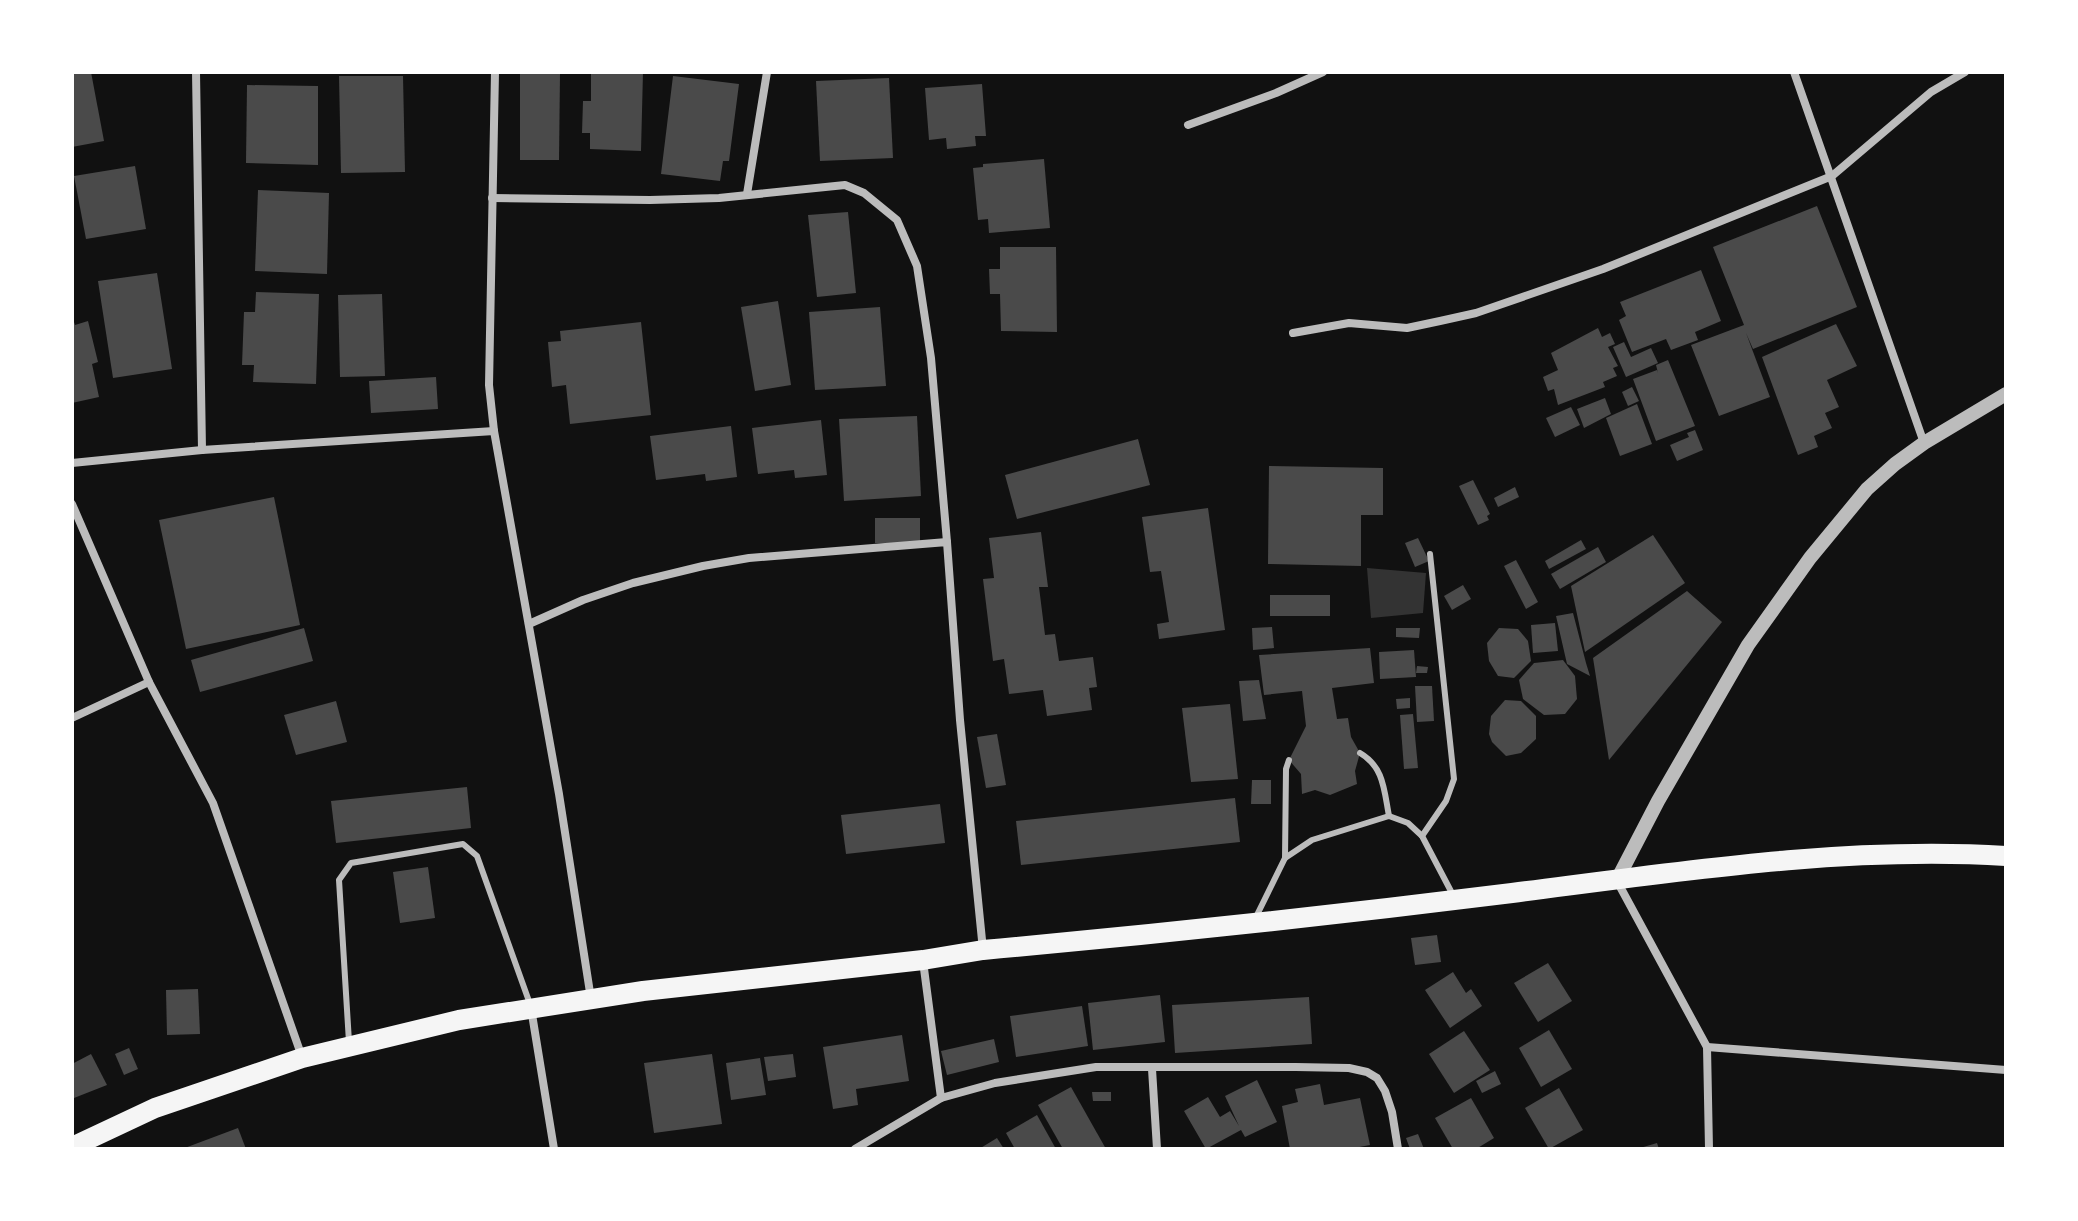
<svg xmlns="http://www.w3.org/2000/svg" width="2078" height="1221" font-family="'Open Sans',sans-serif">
  <rect width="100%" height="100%" fill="#111"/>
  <path fill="#333" d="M1367 568 1426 573 1423 613 1371 618Z"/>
  <g fill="#4a4a4a">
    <path d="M72 72H91L104 141 72 147Z"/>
    <path d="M520 72 560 73 559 160H520Z"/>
    <path d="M591 72H643L641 151 590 149V133H582L583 101H591Z"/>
    <path d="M339 76H403L405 172 341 173Z"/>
    <path d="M673 76 739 84 729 161H723L720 181 661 174Z"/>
    <path d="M889 78 893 158 820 161 816 81Z"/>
    <path d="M982 84 986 136H975L976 146 947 149 946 138 929 140 925 88Z"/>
    <path d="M247 85 318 86V165L246 163Z"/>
    <path d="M1044 159 1050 228 989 233 988 219 978 220 973 168 983 167V164Z"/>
    <path d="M135 166 146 229 86 239 74 176Z"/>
    <path d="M258 190 329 193 327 274 255 271Z"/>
    <path d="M1817 206 1857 307 1753 349 1746 333 1770 397 1719 416 1691 345 1744 325 1713 247Z"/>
    <path d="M848 212 856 293 817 297 808 215Z"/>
    <path d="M1000 247H1056L1057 332 1001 331 1000 294H990L989 269H1000Z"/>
    <path d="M1701 270 1721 321 1695 332 1698 340 1671 350 1666 339 1632 352 1619 320 1626 316 1620 302Z"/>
    <path d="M157 273 172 369 113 378 98 281Z"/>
    <path d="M256 292 319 294 316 384 253 382 254 365H242L244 312H255Z"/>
    <path d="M382 294 385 376 340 377 338 295Z"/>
    <path d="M778 301 791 385 755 391 741 307Z"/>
    <path d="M880 307 886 386 815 390 809 312Z"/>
    <path d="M72 316 75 325 88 321 98 362 92 364 99 397 72 403Z"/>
    <path d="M641 322 651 415 570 424 566 385 552 387 548 342 561 341 560 331Z"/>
    <path d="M1836 324 1857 366 1827 380 1839 407 1825 413 1832 428 1814 436 1818 447 1798 455 1762 357Z"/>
    <path d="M1598 328 1602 337 1610 333 1615 344 1608 347 1618 366 1613 368 1617 376 1603 382 1605 387 1558 405 1554 389 1548 391 1543 377 1558 370 1551 353Z"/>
    <path d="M1624 342 1631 357 1651 348 1658 363 1626 377 1613 347Z"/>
    <path d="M1668 360 1695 426 1656 441 1633 379 1657 370 1658 373 1656 365Z"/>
    <path d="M436 377 438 409 371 413 369 381Z"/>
    <path d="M1632 387 1639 401 1628 406 1622 392Z"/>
    <path d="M1605 398 1611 414 1584 428 1577 409Z"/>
    <path d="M1637 404 1652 444 1620 456 1606 418Z"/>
    <path d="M1571 407 1580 425 1555 437 1546 418Z"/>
    <path d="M917 416 921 496 844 501 839 419Z"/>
    <path d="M821 420 827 475 795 478 794 470 758 474 752 428Z"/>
    <path d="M731 426 737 477 706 481 705 474 656 480 650 436Z"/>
    <path d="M1695 430 1703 450 1677 461 1670 445 1689 437 1687 433Z"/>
    <path d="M1138 439 1150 485 1017 519 1005 475Z"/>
    <path d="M1269 466 1383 468V515H1361V566L1268 564Z"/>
    <path d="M1473 480 1490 514 1487 516 1489 520 1478 525 1459 486Z"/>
    <path d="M1515 487 1519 497 1498 507 1494 498Z"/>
    <path d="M274 497 300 625 186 649 159 520Z"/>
    <path d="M1208 508 1225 630 1159 639 1157 624 1169 622 1161 571 1150 572 1142 517Z"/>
    <rect x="875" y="518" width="45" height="25"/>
    <path d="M1041 532 1048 587H1039L1045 635 1055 634 1059 661 1093 657 1097 687 1089 688 1092 710 1047 716 1043 690 1009 694 1004 659 993 661 983 579 994 578 989 538Z"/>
    <path d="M1653 535 1685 583 1585 652 1571 586Z"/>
    <path d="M1418 538 1429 561 1415 567 1405 543Z"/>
    <path d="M1581 540 1586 549 1549 569 1545 561Z"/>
    <path d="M1598 547 1606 562 1560 589 1551 574Z"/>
    <path d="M1516 560 1538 602 1526 609 1504 566Z"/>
    <path d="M1463 585 1471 599 1452 610 1444 596Z"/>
    <path d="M1687 591 1722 622 1609 760 1593 658Z"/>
    <rect x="1270" y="595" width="60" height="21"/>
    <path d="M1573 613 1586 663 1590 676 1567 664 1556 616Z"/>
    <path d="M1555 623 1558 651 1533 653 1531 625Z"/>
    <path d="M1272 627 1274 648 1253 650 1252 628Z"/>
    <path d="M304 628 313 661 200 692 191 660Z"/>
    <path d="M1396 628H1420L1419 638 1396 637Z"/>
    <path d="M1499 628 1518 629 1528 641 1531 661 1514 678 1498 676 1489 661 1487 643Z"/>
    <path d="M1370 648 1374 683 1332 688 1337 719 1348 718 1351 737 1360 753 1355 771 1357 784 1330 795 1315 790 1302 794 1301 774 1289 760 1306 726 1302 691 1264 695 1259 655Z"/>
    <path d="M1414 650 1416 677 1380 679 1379 652Z"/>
    <path d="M1563 660 1575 676 1577 699 1565 714 1544 715 1523 699 1519 680 1534 663Z"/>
    <path d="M1417 666 1428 667 1427 673H1416Z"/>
    <path d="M1259 680 1266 719 1243 721 1239 681Z"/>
    <path d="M1415 686H1432L1434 721 1417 722Z"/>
    <path d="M1410 698V708L1397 709 1396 699Z"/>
    <path d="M1505 700 1521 701 1536 716V739L1521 753 1506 756 1492 742 1489 734 1491 716Z"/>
    <path d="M336 701 347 742 296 755 284 715Z"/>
    <path d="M1230 704 1238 779 1191 782 1182 708Z"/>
    <path d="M1413 714 1418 768 1404 769 1400 715Z"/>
    <path d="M997 734 1006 785 986 788 977 737Z"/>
    <path d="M1252 780H1271V804H1251Z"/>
    <path d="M467 787 471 828 336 843 331 801Z"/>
    <path d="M1235 798 1240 842 1021 865 1016 821Z"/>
    <path d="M940 804 945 843 846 854 841 815Z"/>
    <path d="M428 867 435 918 400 923 393 872Z"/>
    <path d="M1437 935 1441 962 1415 965 1411 938Z"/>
    <path d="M1548 963 1572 1001 1538 1022 1514 983Z"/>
    <path d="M1453 972 1466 993 1471 989 1482 1006 1450 1028 1425 990Z"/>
    <path d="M198 989 200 1034 167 1035 166 990Z"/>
    <path d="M1160 995 1165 1042 1093 1050 1088 1003Z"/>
    <path d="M1309 997 1312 1044 1175 1053 1172 1005Z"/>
    <path d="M1082 1006 1088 1046 1016 1057 1010 1016Z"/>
    <path d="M1549 1030 1572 1069 1541 1087 1519 1048Z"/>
    <path d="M1464 1031 1490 1070 1454 1093 1429 1054Z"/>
    <path d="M902 1035 909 1081 856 1089 858 1105 833 1109 823 1047Z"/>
    <path d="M994 1039 999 1062 947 1075 941 1051Z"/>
    <path d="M129 1048 138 1069 124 1075 115 1054Z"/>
    <path d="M91 1054 107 1085 74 1098 72 1064Z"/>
    <path d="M712 1054 722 1124 654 1133 644 1063Z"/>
    <path d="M793 1054 796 1077 768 1081 764 1057Z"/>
    <path d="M760 1058 766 1095 731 1100 726 1063Z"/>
    <path d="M1495 1071 1501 1084 1482 1093 1476 1081Z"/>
    <path d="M1257 1080 1277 1122 1245 1137 1241 1130 1206 1149 1184 1111 1208 1097 1220 1117 1230 1111 1239 1126 1225 1096Z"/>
    <path d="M1320 1084 1324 1105 1360 1098 1370 1145 1349 1149H1290L1282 1106 1298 1102 1295 1089Z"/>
    <path d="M1071 1087 1106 1149H1063L1038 1105Z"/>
    <path d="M1559 1088 1583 1130 1549 1149 1525 1108Z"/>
    <path d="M1092 1092H1111V1101H1093Z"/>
    <path d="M1471 1098 1494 1138 1476 1149H1453L1435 1118Z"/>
    <path d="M1037 1115 1056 1149H1015L1006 1133Z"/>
    <path d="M238 1128 246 1149H182Z"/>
    <path d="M1418 1134 1424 1149H1410L1406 1138Z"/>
    <path d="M997 1138 1004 1149H979Z"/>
    <path d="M1657 1143 1659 1149H1640V1148Z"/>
  </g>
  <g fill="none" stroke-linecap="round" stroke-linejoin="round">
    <g stroke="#bcbcbc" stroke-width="6">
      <path d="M1360 753C1384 767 1384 790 1389 816"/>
      <path d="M1422 836 1446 801 1454 779 1430 554"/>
      <path d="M1285 858 1286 769 1289 760"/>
      <path d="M1255 919 1285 858 1312 840 1389 816 1408 823 1422 836 1454 897"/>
      <path d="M349 1042 339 880 351 863 463 844 477 856 530 1004"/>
    </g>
    <g stroke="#bcbcbc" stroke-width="8">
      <path d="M196 72 202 450 494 431"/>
      <path d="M495 72 489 385 494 431 559 794 591 999"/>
      <path d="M1794 72 1924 443"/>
      <path d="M1188 125 1276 93 1323 72"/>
      <path d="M747 194 767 72"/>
      <path d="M492 198 650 200 719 198 845 185 864 193 897 220 917 266 931 358 947 542"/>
      <path d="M1293 333 1349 323 1407 328 1440 321 1476 313 1603 269 1832 176 1931 92 1965 72"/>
      <path d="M72 463 202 450"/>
      <path d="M72 504 149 682 213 803 302 1057"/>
      <path d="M529 624 583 600 633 583 703 566 749 558 947 542 960 720 983 950"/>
      <path d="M72 718 149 682"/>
      <path d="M1617 881 1707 1047 1709 1149"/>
      <path d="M923 961 941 1098"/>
      <path d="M531 1008 554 1149"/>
      <path d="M1707 1047 2006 1070"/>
      <path d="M1152 1069 1157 1149"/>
      <path d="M855 1149 941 1098 995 1083 1096 1067H1296L1349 1068 1367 1072 1377 1078 1385 1091 1392 1112 1398 1149"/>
    </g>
    <path stroke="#bcbcbc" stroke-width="14" d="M1617 880 1658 801 1748 645 1810 558 1867 489 1895 464 1924 443 2006 394"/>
    <path stroke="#f5f5f5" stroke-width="20" d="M72 1147 155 1108 302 1058 459 1020 643 991 923 960 983 950C1160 934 1336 915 1512 893 1676 872 1841 846 2006 856"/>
  </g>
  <rect width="2078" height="1221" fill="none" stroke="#ffffff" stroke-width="148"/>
</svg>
